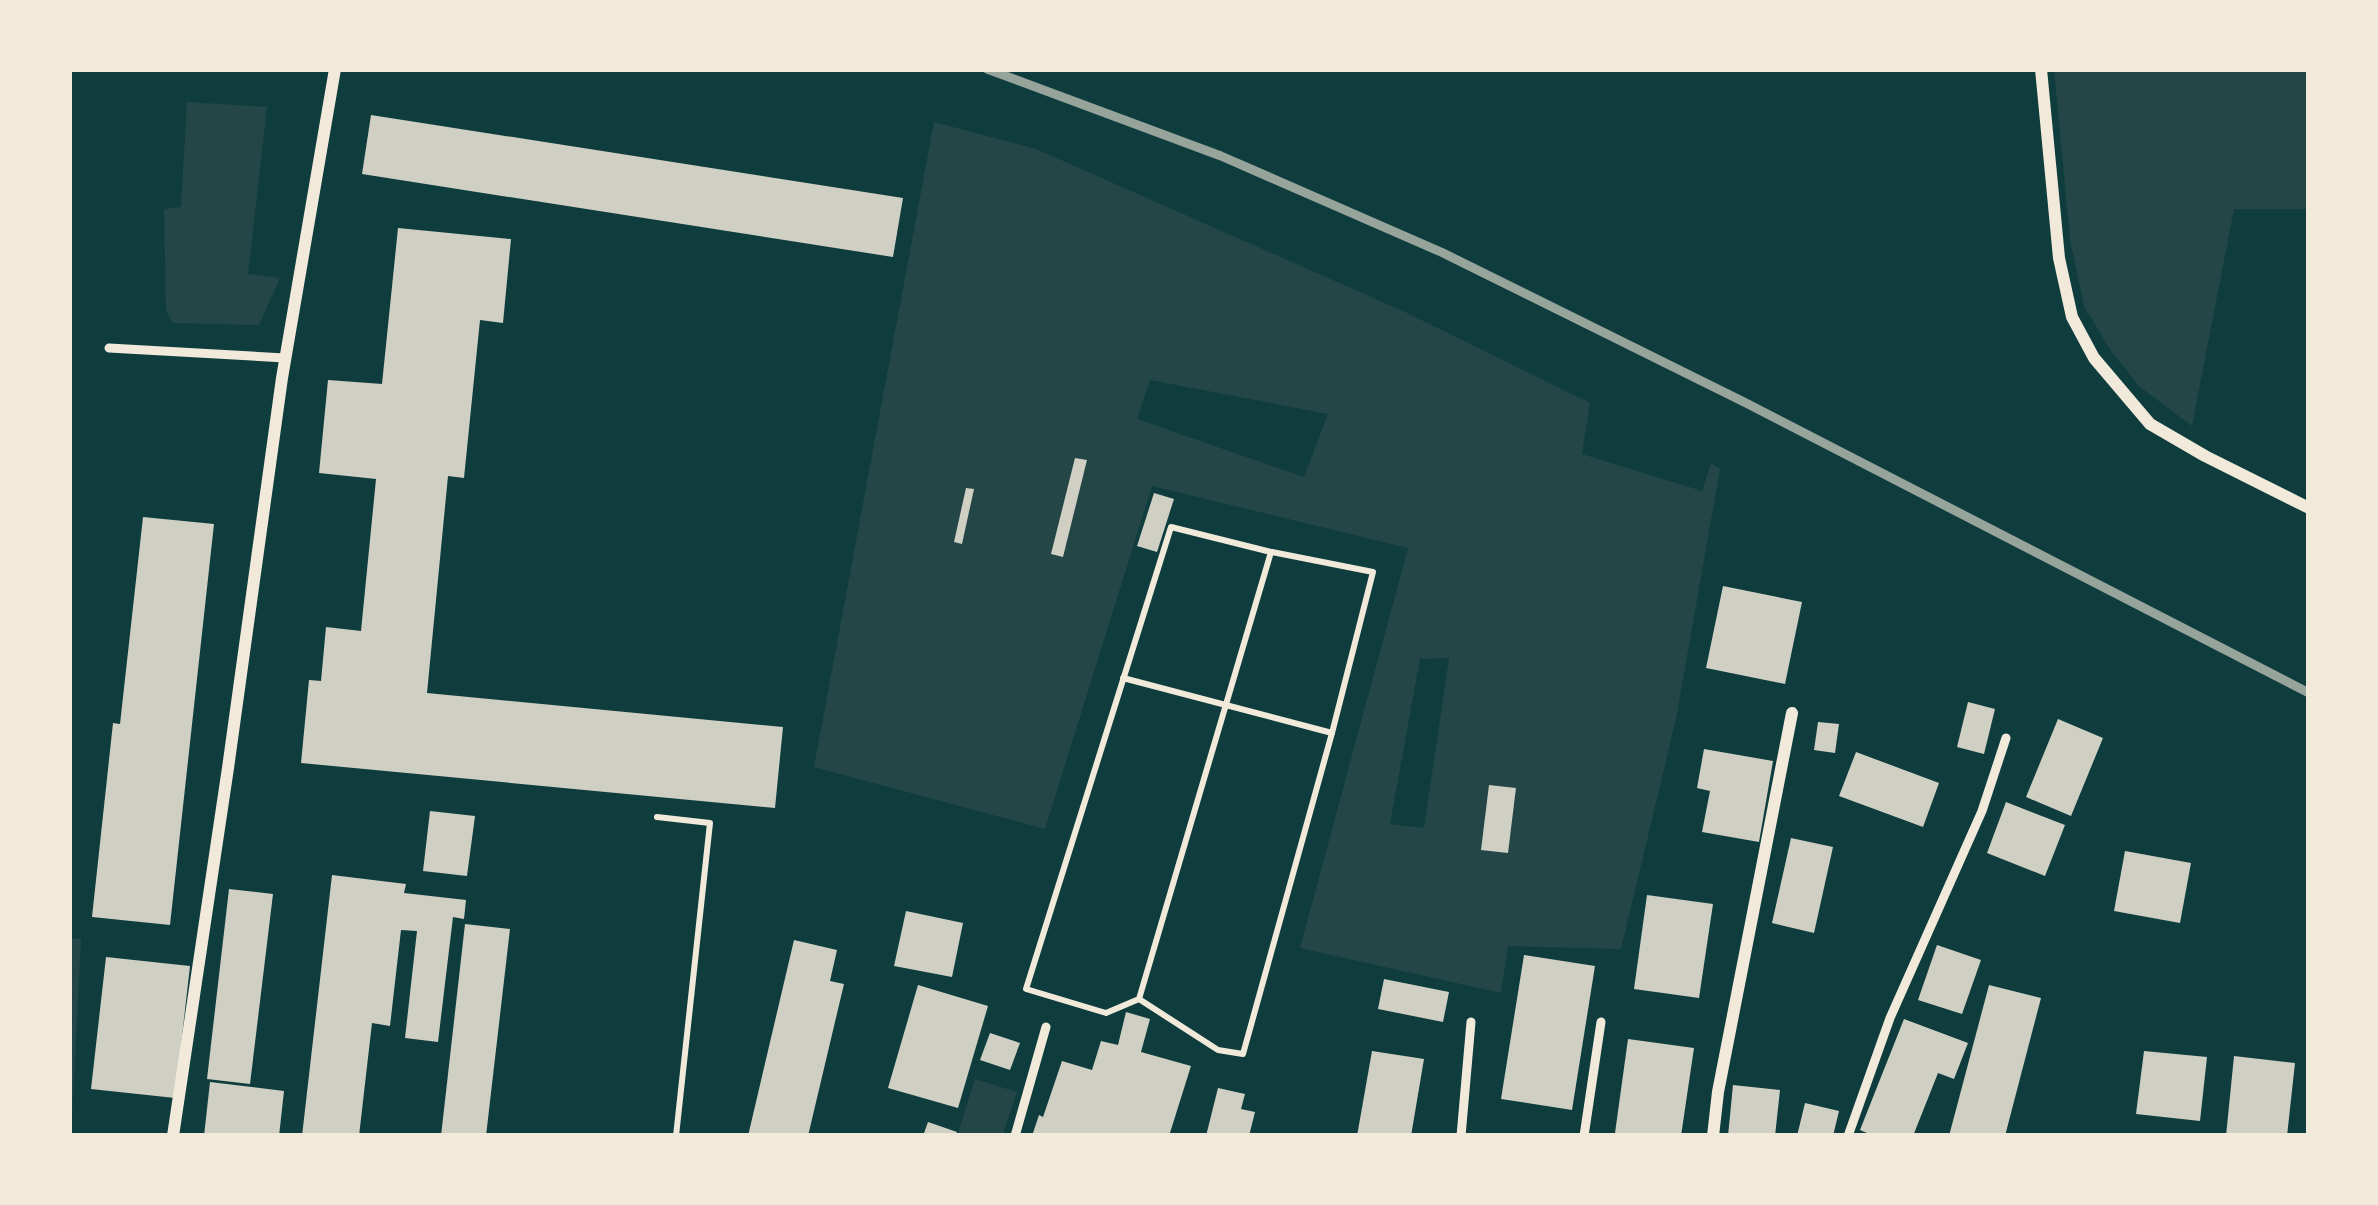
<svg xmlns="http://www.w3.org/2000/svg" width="2378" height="1205" font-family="Roboto,sans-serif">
  <rect width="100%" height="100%" fill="#0f3d3e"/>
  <g fill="#244646" fill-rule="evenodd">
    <path d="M2054 69H2309V209H2234L2192 426 2139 386 2111 351 2084 306 2070 239Z"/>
    <path d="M187 102 267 107 248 274 280 278 259 325 173 323 166 310 164 209 181 207Z"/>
    <path d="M934 122 1036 149 1405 312 1590 403 1582 454 1702 491 1711 463 1720 469 1676 719 1621 949 1508 946 1501 993 1300 948 1408 548 1152 486 1045 829 814 767ZM1150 380 1328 414 1304 477 1137 419ZM1449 658 1424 828 1390 824 1420 659Z"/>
    <path d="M69 938 81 939 71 1136H69Z"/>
    <path d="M975 1079 1017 1092 1002 1136H957Z"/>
  </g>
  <g fill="#cfcfc3">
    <path d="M371 115 903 198 893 257 362 174Z"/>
    <path d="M398 228 511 239 503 323 480 320 464 478 448 476 427 693 783 727 775 808 301 763 309 680 321 681 326 627 361 631 376 479 319 473 328 380 382 384Z"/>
    <path d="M1075 458 1087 460 1063 557 1051 554Z"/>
    <path d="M966 488 974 489 962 544 954 542Z"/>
    <path d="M1154 493 1174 499 1157 552 1137 546Z"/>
    <path d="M143 517 214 524 170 925 92 917 113 723 120 724Z"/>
    <path d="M1723 586 1802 602 1785 684 1706 668Z"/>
    <path d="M1968 702 1995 709 1984 754 1957 747Z"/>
    <path d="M2058 719 2103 738 2071 816 2026 797Z"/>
    <path d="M1818 722 1839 724 1835 753 1814 750Z"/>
    <path d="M1704 749 1773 761 1759 842 1702 832 1710 791 1697 788Z"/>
    <path d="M1856 752 1939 783 1923 827 1839 796Z"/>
    <path d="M1489 785 1516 788 1508 853 1481 850Z"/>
    <path d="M2006 802 2065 825 2045 876 1987 853Z"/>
    <path d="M430 811 475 816 467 876 423 871Z"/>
    <path d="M1791 838 1833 847 1814 933 1772 923Z"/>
    <path d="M2125 851 2191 863 2180 923 2114 911Z"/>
    <path d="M332 875 406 884 404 893 466 900 464 919 453 917 438 1042 405 1038 417 931 401 930 390 1026 372 1023 359 1136H302Z"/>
    <path d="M229 889 273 894 250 1084 207 1079Z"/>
    <path d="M1647 895 1713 904 1699 998 1634 989Z"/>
    <path d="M906 911 963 923 952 977 894 966Z"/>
    <path d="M465 924 510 929 486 1136H441Z"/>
    <path d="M794 940 837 950 830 981 844 984 808 1136H748Z"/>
    <path d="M1937 945 1981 960 1962 1014 1918 1000Z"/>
    <path d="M1524 955 1595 966 1572 1110 1501 1099Z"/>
    <path d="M106 957 190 966 175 1098 91 1089Z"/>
    <path d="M1384 979 1449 992 1443 1022 1378 1009Z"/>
    <path d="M918 985 988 1006 958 1108 888 1088Z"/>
    <path d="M1989 985 2041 998 2005 1136H1949Z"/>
    <path d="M1126 1012 1150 1019 1141 1052 1191 1066 1169 1136H1032L1039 1115 1043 1117 1062 1061 1092 1070 1101 1041 1118 1045Z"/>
    <path d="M1904 1019 1968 1043 1954 1079 1938 1073 1913 1136H1874L1860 1130Z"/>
    <path d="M990 1033 1020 1043 1010 1070 980 1060Z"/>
    <path d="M1628 1039 1694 1048 1681 1136 1615 1133Z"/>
    <path d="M1372 1051 1424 1059 1411 1136H1357Z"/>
    <path d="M2144 1051 2207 1057 2200 1121 2136 1114Z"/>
    <path d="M2234 1056 2295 1063 2287 1136H2226Z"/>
    <path d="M210 1082 284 1091 279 1136H204Z"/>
    <path d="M1733 1085 1780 1090 1775 1136H1728Z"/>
    <path d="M1218 1088 1245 1094 1241 1109 1255 1112 1249 1136H1206Z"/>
    <path d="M1805 1103 1839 1111 1833 1136H1797Z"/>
    <path d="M928 1122 957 1132 955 1136H923Z"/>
  </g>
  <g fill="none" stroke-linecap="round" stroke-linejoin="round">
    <g stroke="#f1e9da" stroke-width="6">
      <path d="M1171 527 1271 552 1139 999 1106 1013 1026 989Z"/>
      <path d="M1123 678 1332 733"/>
      <path d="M657 817 710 823 676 1136"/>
      <path d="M1139 999 1218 1050 1243 1054 1332 733 1373 572 1272 552"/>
    </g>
    <g stroke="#f1e9da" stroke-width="9">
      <path d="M109 348 285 358"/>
      <path d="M1015 1136 1046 1027"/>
      <path d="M1461 1136 1471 1022"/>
      <path d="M1584 1136 1601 1022"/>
      <path d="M1848 1136 1890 1018 1982 811 2006 738"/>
    </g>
    <g stroke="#f1e9da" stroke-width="12">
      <path d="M2041 69 2059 258 2072 317 2094 358 2150 424 2205 456 2309 508"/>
      <path d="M173 1136 228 768 282 378 335 69"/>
      <path d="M1713 1136 1718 1092 1792 713"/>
    </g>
    <path stroke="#97a49c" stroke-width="9" d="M987 69 1221 156 1441 252 1746 403 2309 693"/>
  </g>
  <rect width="2378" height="1205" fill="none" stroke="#f1e9da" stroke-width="144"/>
</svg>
